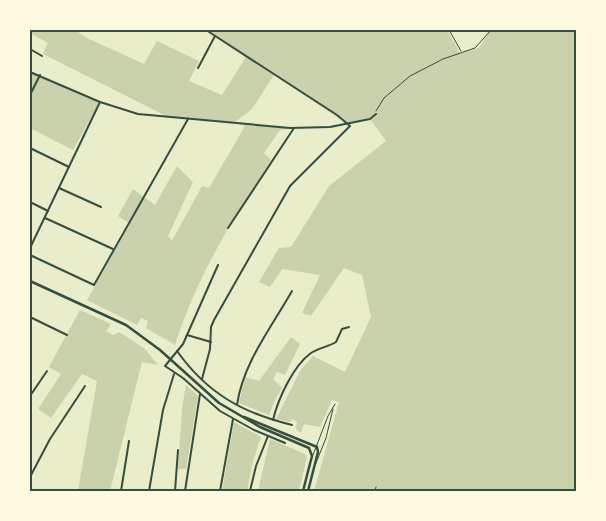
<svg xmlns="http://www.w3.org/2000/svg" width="606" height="521" font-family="Merriweather,serif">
  <rect width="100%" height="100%" fill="#e9edc9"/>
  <g fill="#cad2ad">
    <path d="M30 30H75L87 38 144 64 157 41 199 61 189 81 222 95 246 57 206 30H447L460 53 479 48 490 30H576V491H314L339 402 332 400 320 427 304 424 301 433 296 429 297 422 292 419 290 422 276 419 300 371 313 356 345 372 371 317 362 275 344 268 311 316 302 313 320 275 282 269 270 287 259 282 279 248 291 247 329 186 386 141 370 119 346 123 274 75 252 109 235 122 294 128 280 130 264 153 271 160C232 220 197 276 175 345L146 328 148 321 141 318 137 325 87 300 130 224 118 216 133 189 155 205 177 166 193 182 168 236 172 241 202 186 209 188 245 126 234 123 168 117 43 54 48 43 30 33Z"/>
    <path d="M30 72 100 102 73 150 30 128Z"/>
    <path d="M80 310 111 324 106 331 113 335 119 332 144 348 158 365 142 362 110 491H78L97 381 82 374 51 418 38 409 61 374 49 367Z"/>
    <path d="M291 337 300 344 285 375 277 372 273 379 282 388 276 398 269 415 239 403 245 377 259 381Z"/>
    <path d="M186 385 198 396 186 469H178L182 408Z"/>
    <path d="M234 422 261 437 253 461 247 491H222Z"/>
    <path d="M270 439 305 454 307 457 299 491H258Z"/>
  </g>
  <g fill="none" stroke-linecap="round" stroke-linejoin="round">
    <g stroke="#344e41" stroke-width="1">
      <path d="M449 30 461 51"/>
      <path d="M376 111 384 98 410 76 443 59 475 48 491 30"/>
      <path d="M375 491 376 487"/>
    </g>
    <g stroke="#344e41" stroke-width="1">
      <path d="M313 455 328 416 335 404"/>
      <path d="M316 463 326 438 333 409"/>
    </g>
    <g stroke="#344e41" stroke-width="2">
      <path d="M30 49 42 56"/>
      <path d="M198 68 215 36"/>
      <path d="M30 72 100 102 138 114 290 128 330 127 370 119 376 114"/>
      <path d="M30 95 40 75"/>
      <path d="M30 148 69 167"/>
      <path d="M59 188 101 207"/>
      <path d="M30 202 48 211"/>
      <path d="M45 218 113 249"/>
      <path d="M228 228 294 128"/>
      <path d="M30 248 100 102"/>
      <path d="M30 255 94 285 188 119"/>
      <path d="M218 265 183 344 165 366 183 378 220 411 254 430 285 443"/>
      <path d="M30 317 67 335"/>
      <path d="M187 335 211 342"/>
      <path d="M177 351C207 393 242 413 292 425"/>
      <path d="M202 379 210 349 211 327 214 320 290 186 350 126 337 115 206 30"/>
      <path d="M30 396 47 371"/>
      <path d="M237 405C243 363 271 328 292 291"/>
      <path d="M273 420C278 399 293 366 311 353 318 348 328 347 336 342L342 329 349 327"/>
      <path d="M30 477 50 439 85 386"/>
      <path d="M121 491 129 441"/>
      <path d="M149 491 163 410 174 374"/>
      <path d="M175 491 178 450"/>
      <path d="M185 491 200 394"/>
      <path d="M220 491 233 419"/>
      <path d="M250 491 256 466 268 436"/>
    </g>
    <g stroke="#344e41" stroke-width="2.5">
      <path d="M30 281 126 325 160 350 219 403 260 427 309 448 312 456 303 491"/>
      <path d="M244 417 317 447 318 452 308 491"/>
    </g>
  </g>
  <rect width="606" height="521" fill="none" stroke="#fefae0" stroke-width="62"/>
  <rect x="31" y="31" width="544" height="459" fill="none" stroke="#344e41" stroke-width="2"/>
</svg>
